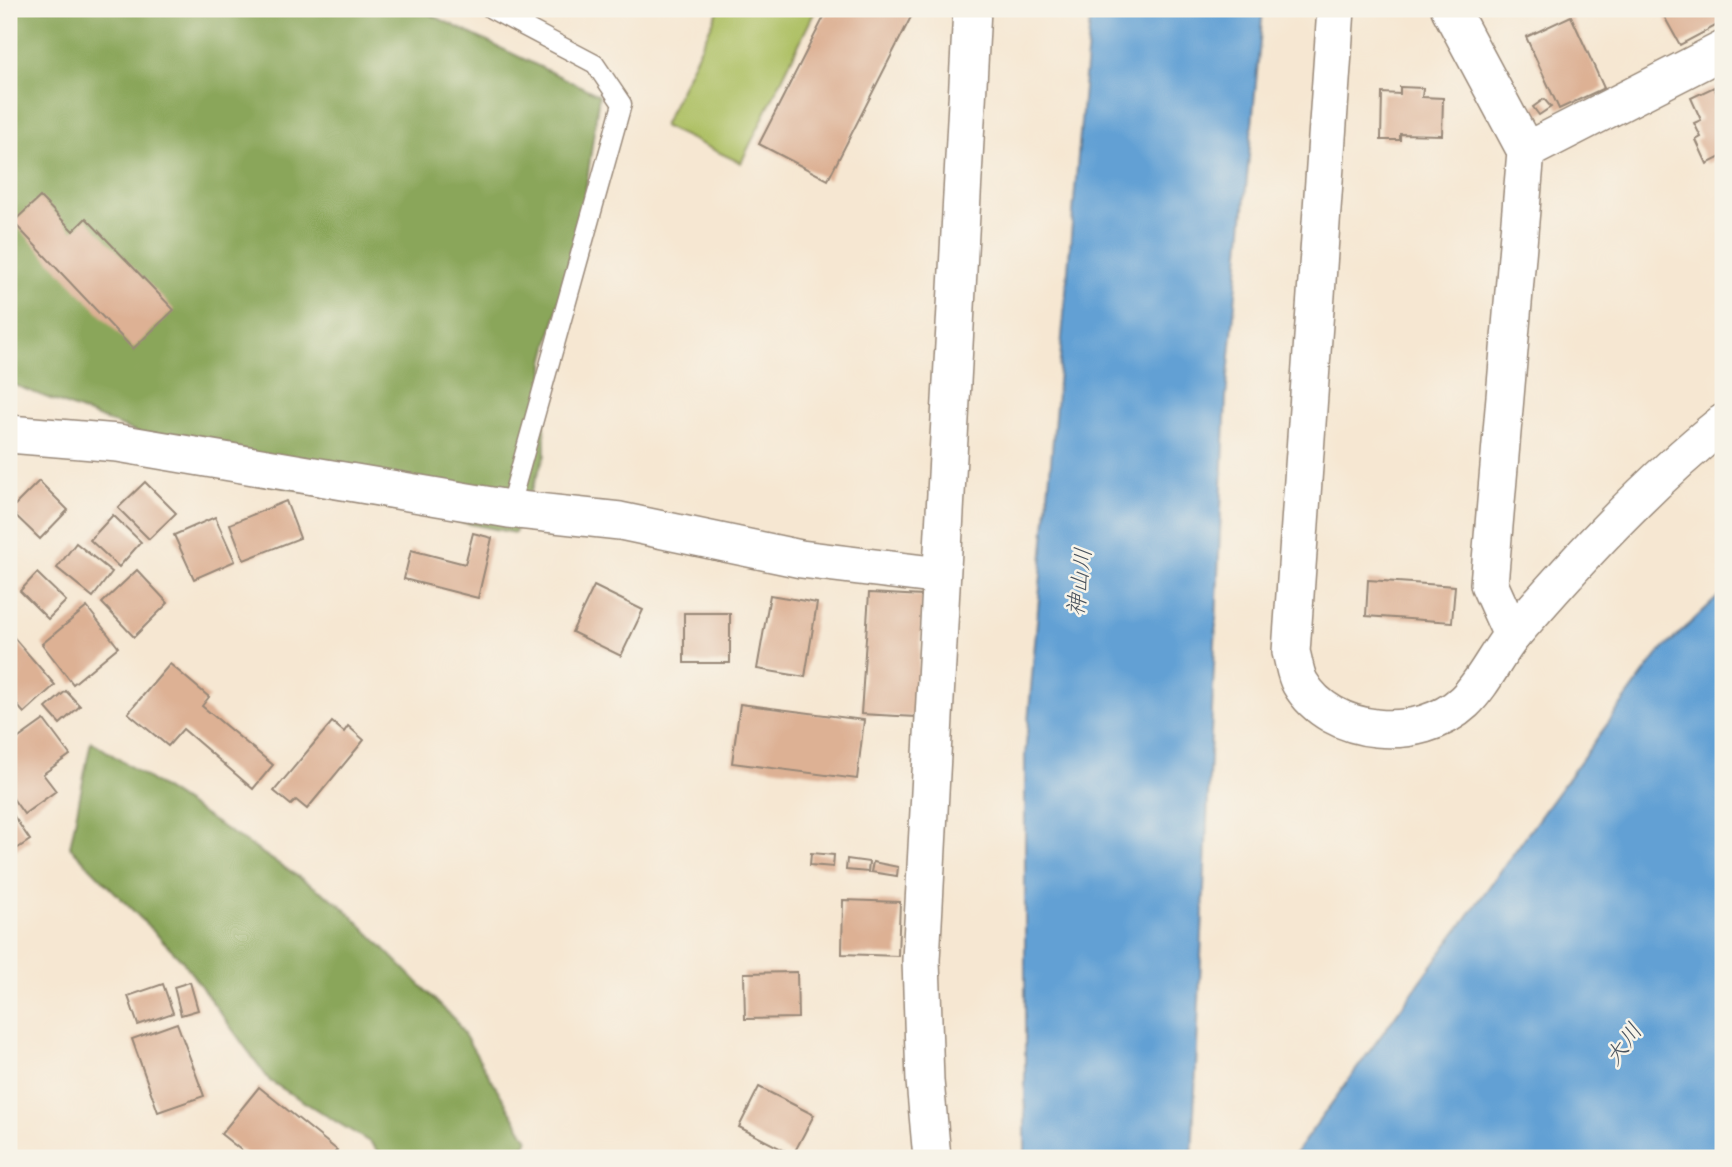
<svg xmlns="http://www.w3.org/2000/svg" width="1732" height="1167" font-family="Mynerve,'Klee One',sans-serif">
  <rect width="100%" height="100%" fill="#f7f3e8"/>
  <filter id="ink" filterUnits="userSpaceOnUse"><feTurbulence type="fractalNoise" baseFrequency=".0143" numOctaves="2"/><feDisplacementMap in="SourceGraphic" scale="14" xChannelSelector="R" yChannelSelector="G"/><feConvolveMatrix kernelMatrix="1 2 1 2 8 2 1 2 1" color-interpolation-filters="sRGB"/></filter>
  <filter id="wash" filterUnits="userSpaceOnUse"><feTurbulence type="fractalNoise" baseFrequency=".00686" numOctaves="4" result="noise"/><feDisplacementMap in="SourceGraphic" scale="28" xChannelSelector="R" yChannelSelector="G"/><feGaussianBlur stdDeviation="1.57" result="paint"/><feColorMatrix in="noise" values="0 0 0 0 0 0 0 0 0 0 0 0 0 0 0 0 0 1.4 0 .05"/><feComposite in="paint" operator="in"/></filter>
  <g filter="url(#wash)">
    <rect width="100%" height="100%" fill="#f6e7d2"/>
    <path fill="#adc064" stroke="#747541" stroke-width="2" d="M719 9H816L741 163 663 126Z"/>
    <g fill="#8aa65a" stroke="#62683c" stroke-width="2">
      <path d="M9 9H419L599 95 582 216 544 362 545 455 515 533 272 484 9 383Z"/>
      <path d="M91 741 340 904 456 1021 528 1140 516 1158H384L371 1143 270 1081 181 959 70 847Z"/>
    </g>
    <g fill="#62a0d4" stroke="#4e6579" stroke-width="2">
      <path d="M1091 9H1263L1226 398 1192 1158H1025V756Z"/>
      <path d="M1723 592V1158H1292L1659 653Z"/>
    </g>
    <g id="blocks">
      <g fill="#ddb194">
        <path d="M828 9H915L828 180 759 144Z"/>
        <path d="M1660 9H1717L1723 22 1680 45Z"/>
        <path d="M1571 16 1604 88 1559 109 1526 37Z"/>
        <path d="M1400 87 1423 88 1422 97 1443 98 1442 135 1400 134V140H1381L1382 93 1400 94Z"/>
        <path d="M1714 87 1723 107V156L1707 164 1696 140 1701 137 1694 123 1701 120 1691 98Z"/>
        <path d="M1544 99 1551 107 1539 115 1533 107Z"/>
        <path d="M40 197 73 231 86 218 174 310 133 349 13 222Z"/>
        <path d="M39 481 68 510 40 539 10 510Z"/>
        <path d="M145 482 176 513 149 539 118 508Z"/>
        <path d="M286 501 300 538 244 560 230 524Z"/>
        <path d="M113 515 141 542 119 567 90 540Z"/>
        <path d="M215 517 235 561 194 579 174 535Z"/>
        <path d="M473 533 492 538 478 598 404 579 411 550 465 564Z"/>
        <path d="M76 543 112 572 93 597 57 568Z"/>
        <path d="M137 570 168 603 134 637 102 603Z"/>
        <path d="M37 573 66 601 48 619 20 591Z"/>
        <path d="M1368 580 1455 586 1452 622 1366 616Z"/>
        <path d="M594 586 643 610 621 656 572 632Z"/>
        <path d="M869 593 923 596 916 717 861 714Z"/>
        <path d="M770 595 817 603 805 677 757 669Z"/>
        <path d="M87 607 118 647 73 684 42 644Z"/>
        <rect x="684" y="613" width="46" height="50"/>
        <path d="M9 632 55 685 24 713 9 696Z"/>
        <path d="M170 664 209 697 202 706 273 765 253 789 183 729 168 746 128 713Z"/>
        <path d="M66 691 80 706 60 724 46 708Z"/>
        <path d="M740 704 864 720 857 779 732 763Z"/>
        <path d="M44 720 70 755 43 774 56 791 24 814 9 793V745Z"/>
        <path d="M332 722 344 732 348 726 364 740 307 809 296 800 291 805 274 791Z"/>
        <path d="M9 809 30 840 9 854Z"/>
        <path d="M811 853 834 855 833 867 810 865Z"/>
        <path d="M847 859 869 862 868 872 846 870Z"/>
        <path d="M873 862 898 867 897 876 871 872Z"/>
        <path d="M843 900 900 902 898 956 842 954Z"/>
        <path d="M797 972 798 1018 745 1019 744 973Z"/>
        <path d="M190 982 198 1010 181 1015 174 987Z"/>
        <path d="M163 984 173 1013 138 1025 128 996Z"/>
        <path d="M177 1023 204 1096 158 1112 132 1039Z"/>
        <path d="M259 1087 337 1150 330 1158H251L221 1134Z"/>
        <path d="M759 1087 814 1115 793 1155 739 1127Z"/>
      </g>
    </g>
  </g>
  <g filter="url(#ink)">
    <use href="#blocks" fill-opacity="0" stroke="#988878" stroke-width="2"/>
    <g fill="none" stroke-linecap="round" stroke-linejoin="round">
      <defs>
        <path id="service" d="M491 9 595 64 622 104 509 509"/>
        <g id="minor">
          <path d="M1336 9 1291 652C1294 662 1295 674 1300 683 1331 737 1420 743 1464 702 1484 683 1496 654 1514 633 1577 560 1648 483 1723 423"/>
          <path d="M1450 9 1526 151 1489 584 1512 635"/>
          <path d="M1526 151 1723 50"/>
          <path d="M9 434 118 443 509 509 620 521 801 559 941 576"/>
          <path d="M932 1158 925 1081 921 960 972 9"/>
        </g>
      </defs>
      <use href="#service" stroke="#988878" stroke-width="21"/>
      <use href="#minor" stroke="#988878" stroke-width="40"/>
      <use href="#service" stroke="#fff" stroke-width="18"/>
      <use href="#minor" stroke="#fff" stroke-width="37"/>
    </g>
  </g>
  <g text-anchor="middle" stroke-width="5" stroke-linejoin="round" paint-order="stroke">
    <g font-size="23" font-style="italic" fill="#49535e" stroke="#f7f3e8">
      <text transform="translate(1079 582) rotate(-83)" y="8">神山川</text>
      <text transform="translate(1623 1044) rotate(-54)" y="8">大川</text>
    </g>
  </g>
  <rect width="1732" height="1167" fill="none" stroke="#f7f3e8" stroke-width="35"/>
</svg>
